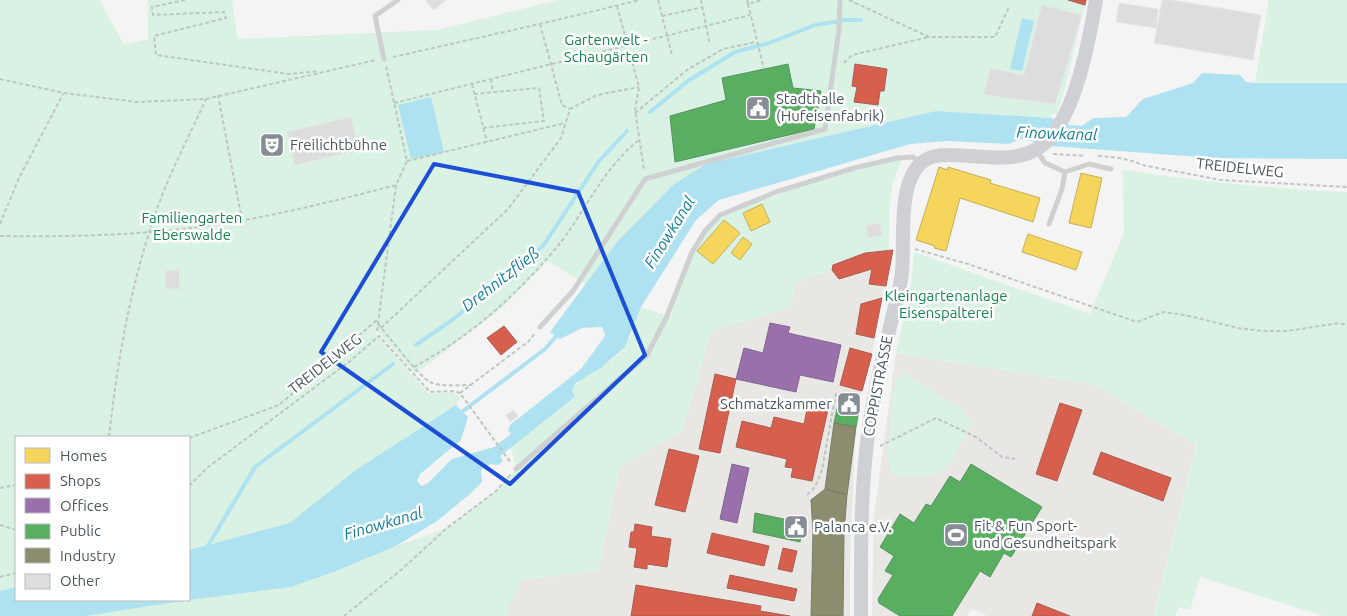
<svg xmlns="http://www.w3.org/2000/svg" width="1347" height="616" font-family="Ubuntu,sans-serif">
  <rect width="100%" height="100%" fill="#f4f4f4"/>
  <g fill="#e8e7e3">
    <path d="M893 250 886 286 882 298 872 354 862 391 856 427 850 553V616H506L520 580 598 571 620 467 682 431 712 330 790 308 796 282 832 270 833 265 865 253Z"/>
    <path d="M896 353 1095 385 1196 445 1153 616H987L973 609 966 616H872L874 516Z"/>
  </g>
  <g fill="#d9f2e3">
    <path d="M0 0H100L124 45 148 39V0H232L238 39 437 30 558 0H1086L1064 92 1057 114H1053L1051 118 936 111 706 164 616 243 586 285 548 261 502 308 415 374 377 331 374 332 429 394 453 392 461 398 456 405 291 523 189 550V437H16V587L0 591Z"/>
    <path d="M1269 0H1347V83H1255Z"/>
    <path d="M900 159 901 163C887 188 890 222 889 250L865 253 833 264 832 270 796 282 790 308 712 331 682 431 620 467 598 571 521 580 506 616H86L174 601 291 587 334 572 396 546 447 528 496 491 516 469 511 447 575 398 572 390C583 373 611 365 624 348 631 339 637 319 641 307L671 317 687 258 717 215 840 174Z"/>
    <path d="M1123 170C1197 181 1272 189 1347 192V616H1324L1200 577 1190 610 1178 607 1175 616H1153L1196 445 1095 385 896 353 912 279 914 252 1090 314 1124 233Z"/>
    <path d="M902 374 909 376 919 382 938 395 960 407 971 422C971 430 966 433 963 439 958 448 955 459 947 467 936 479 905 480 891 472L887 454 892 410 893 391 897 379Z"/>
  </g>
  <g fill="#aee2f0">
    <path d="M1022 18 1034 21 1022 71 1010 69Z"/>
    <path d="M1202 73 1240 75 1246 82 1255 83H1347V159L1213 158 1052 146 1020 139 1009 144 947 141 910 144 719 200 696 220 641 307 625 347 602 367 576 383 572 390 575 397 500 456 503 461 498 465 490 464 481 470 482 482 470 494 437 521 396 546 334 572 291 587 189 600V550L290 523 356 470 456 405 468 417 461 440 420 474 417 481 422 486 428 483 452 459 494 447 511 434 508 430 510 425 581 369 605 336 604 331 602 327 582 328 560 339 550 332 616 243 674 184 706 164 936 111 1051 118 1070 125 1082 126 1093 118 1126 117 1143 99 1193 83Z"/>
    <path d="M431 97 444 152 411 159 398 105Z"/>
    <path d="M16 587V600H188L86 616H0V591Z"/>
  </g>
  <g fill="#f6d55c" stroke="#c2af5e">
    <path d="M939 167 948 170V167L991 180 990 183 1040 198 1033 222 960 198 946 251 934 248 935 246 916 240Z"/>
    <path d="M1081 173 1102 178 1091 228 1069 223Z"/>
    <path d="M762 204 770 222 751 231 743 213Z"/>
    <path d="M724 220 740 233 713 264 697 251Z"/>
    <path d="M1028 234 1082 252 1076 270 1022 252Z"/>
    <path d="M743 237 752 244 740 260 731 253Z"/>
  </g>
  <g fill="#d6604d" stroke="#ac5d53">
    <path d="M1068 0H1086L1085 5Z"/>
    <path d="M855 64 887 69 884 91H880L878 105 854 102 857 87 852 86Z"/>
    <path d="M893 250 886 286 869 284 872 269 839 279 832 270 833 265 865 253Z"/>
    <path d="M882 298 874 338 856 334 861 304Z"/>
    <path d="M504 326 517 342 501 355 487 338Z"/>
    <path d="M850 348 872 354 862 391 840 385Z"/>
    <path d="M715 374 736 379 720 453 699 449Z"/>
    <path d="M809 400 829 405 812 481 791 477 793 468 785 467 787 459 736 447 742 421 771 428 774 417 804 424Z"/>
    <path d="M1060 403 1082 410 1057 481 1036 474Z"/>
    <path d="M669 449 699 456 685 512 655 505Z"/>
    <path d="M1101 452 1171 478 1163 501 1093 474Z"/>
    <path d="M635 524 652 527 651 536 671 539 667 567 647 564V569L634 567 637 548 629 547 631 532H634Z"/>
    <path d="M712 533 769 546 764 566 707 553Z"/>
    <path d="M783 548 797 551 792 572 778 569Z"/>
    <path d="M730 575 797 589 794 601 727 588Z"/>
    <path d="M636 585 761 606 760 611 790 616H631Z"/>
    <path d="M1037 603 1070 616H1032Z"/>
  </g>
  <g fill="#9970ab" stroke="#816895">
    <path d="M770 323 790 327 788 333 841 345 833 382 800 375 796 392 736 379 744 348 763 353Z"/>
    <path d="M732 464 749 468 737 523 720 519Z"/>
  </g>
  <g fill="#5aae61" stroke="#559461">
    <path d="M788 64 793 88 821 91 814 129 675 162 670 116 726 100 722 78Z"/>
    <path d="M839 400 860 405 856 427 834 423Z"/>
    <path d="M971 464 1042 507 1011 557 1004 553 990 577 980 571 952 616H900L879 603 878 599 893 575 885 571 894 556 880 547 900 514 914 523 926 504 931 506 950 476 960 482Z"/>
    <path d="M755 513 803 523 800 542 753 532Z"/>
  </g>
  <g fill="#8c8c6e" stroke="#787c6a">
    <path d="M834 423 856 427 847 495 825 489Z"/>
    <path d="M825 489 847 495 844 532H813L811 500Z"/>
    <path d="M813 532H844L843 616H811Z"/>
  </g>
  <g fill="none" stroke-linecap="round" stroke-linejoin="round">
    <g stroke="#aee2f0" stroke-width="4">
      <path d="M650 112 688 81 735 52 769 43 815 25 846 20H861"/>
      <path d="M416 345 452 320 543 246 599 161 627 131"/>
      <path d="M459 414 545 349 558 334"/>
      <path d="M206 549 255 467 393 364"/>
    </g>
  </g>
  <g fill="#ddddde" stroke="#e5e6e7">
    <path d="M425 0H446L434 10Z"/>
    <path d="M1162 0H1172L1261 15 1253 60 1154 43Z"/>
    <path d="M1119 3 1158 9 1156 28 1116 22Z"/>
    <path d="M1042 5 1082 15 1055 104 984 95 990 68 1024 75Z"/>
    <path d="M351 117 359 150 295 165 287 132Z"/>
    <path d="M880 223 882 235 868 238 866 226Z"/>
    <path d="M179 270 180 289H166L165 271Z"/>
    <path d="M514 410 518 416 510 422 506 415Z"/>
  </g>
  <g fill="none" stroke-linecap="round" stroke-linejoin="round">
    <g stroke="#bcc7c4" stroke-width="2" stroke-dasharray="4 2.5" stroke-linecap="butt">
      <path d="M185 0 152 7 153 15 224 12 226 18 154 36 156 55 289 74 319 71"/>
      <path d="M658 0 672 55"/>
      <path d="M701 0 710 45"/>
      <path d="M747 0 748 4 762 0"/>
      <path d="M849 0 929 37H995L1009 7"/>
      <path d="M748 4 764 69"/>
      <path d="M617 6 639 87 635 110 644 170"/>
      <path d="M662 16 703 7"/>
      <path d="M540 24 562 105 570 109"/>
      <path d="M393 57 540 24 640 0"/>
      <path d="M844 63 852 55 929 37"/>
      <path d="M0 79 64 93 137 102 206 99 376 60"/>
      <path d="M491 79 493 92"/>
      <path d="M472 84 487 142"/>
      <path d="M474 94 539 88 544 121 483 128"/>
      <path d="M218 95 242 220"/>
      <path d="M394 103 750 15"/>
      <path d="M635 113 687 70 723 49 756 42"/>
      <path d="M1053 154 1085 156"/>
      <path d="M1098 156C1113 157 1127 158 1142 165L1221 180 1347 187"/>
      <path d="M407 161 565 123"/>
      <path d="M0 224 19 178 63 94"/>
      <path d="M0 236C81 237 163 235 244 220 295 211 346 198 396 185"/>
      <path d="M915 249 968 264 1137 322 1163 312 1185 315 1238 328 1262 331H1287L1339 323 1347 325"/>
      <path d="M378 324C389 336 417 375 430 382 441 387 460 385 472 385"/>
      <path d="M381 328 508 209 561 138 570 109 597 95 639 87"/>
      <path d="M377 331 396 185 407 161 386 66"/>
      <path d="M414 367C426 360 439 353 450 345 491 318 530 280 561 242 589 205 602 170 639 140"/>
      <path d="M460 393 529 341 535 333"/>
      <path d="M109 437C118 355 133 270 163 193 176 161 192 130 206 99"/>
      <path d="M189 438 279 405 378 319"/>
      <path d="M880 446 936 418 976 437 1002 457 1015 459"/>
      <path d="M189 486 207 468 350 361 379 336 430 392 454 391 460 393 511 463"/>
      <path d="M0 488 16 485"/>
      <path d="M807 495 815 487 822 470 836 393"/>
      <path d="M0 525 16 530"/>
      <path d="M0 577 16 573"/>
      <path d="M344 616 401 570 447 528 496 491 511 474"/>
    </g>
    <g stroke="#ced0d2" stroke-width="5">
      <path d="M384 59 375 16 398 0"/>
      <path d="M1037 151 1045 163 1065 172 1089 164 1111 169"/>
      <path d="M1049 224 1062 189 1065 172"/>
      <path d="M540 327 573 291 645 179 825 129 839 29 840 0"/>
      <path d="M516 469 647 355 667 316 692 252 705 231 720 215 776 192 854 168 897 158 913 157 921 162"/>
    </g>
    <path stroke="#ced0d4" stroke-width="14" d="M861 616C861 553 860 490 869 427 874 394 882 360 890 327 894 309 900 291 902 272 905 241 897 185 921 163 933 152 954 155 969 156 991 157 1015 161 1035 150 1074 130 1089 40 1096 0"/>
  </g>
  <path fill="none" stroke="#1d4ed8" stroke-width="4" stroke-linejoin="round" d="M434 164 578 192 645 355 510 484 321 352Z"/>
  <defs>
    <symbol id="civic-square" viewBox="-11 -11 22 22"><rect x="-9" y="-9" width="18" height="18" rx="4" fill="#868d94" stroke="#fff"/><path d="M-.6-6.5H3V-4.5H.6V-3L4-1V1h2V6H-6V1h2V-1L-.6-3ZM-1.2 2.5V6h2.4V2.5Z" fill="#fff"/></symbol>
    <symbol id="theatre-square" viewBox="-11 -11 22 22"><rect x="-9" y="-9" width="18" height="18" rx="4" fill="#868d94" stroke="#fff"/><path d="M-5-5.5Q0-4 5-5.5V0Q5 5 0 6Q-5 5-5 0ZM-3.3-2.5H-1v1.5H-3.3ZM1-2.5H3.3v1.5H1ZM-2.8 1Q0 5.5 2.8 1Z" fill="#fff"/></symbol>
    <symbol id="stadium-square" viewBox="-11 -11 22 22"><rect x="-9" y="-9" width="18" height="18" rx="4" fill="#868d94" stroke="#fff"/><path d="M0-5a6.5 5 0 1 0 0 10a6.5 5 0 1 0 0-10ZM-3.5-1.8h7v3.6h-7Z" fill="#fff"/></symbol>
  </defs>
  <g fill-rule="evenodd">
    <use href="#civic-square" x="744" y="94" width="28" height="28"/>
    <use href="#theatre-square" x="258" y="131" width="28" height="28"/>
    <use href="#civic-square" x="835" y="390" width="28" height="28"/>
    <use href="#civic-square" x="782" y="513" width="28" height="28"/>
    <use href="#stadium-square" x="942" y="521" width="28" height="28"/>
  </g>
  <g text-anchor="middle" stroke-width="5" stroke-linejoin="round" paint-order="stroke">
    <g font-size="15" fill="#17864f" stroke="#fff">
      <text x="606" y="45">Gartenwelt -<tspan x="606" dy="17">Schaugärten</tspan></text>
      <text x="192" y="223">Familiengarten<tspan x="192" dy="17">Eberswalde</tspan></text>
      <text x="946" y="301">Kleingartenanlage<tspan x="946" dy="17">Eisenspalterei</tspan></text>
    </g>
    <g font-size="15" fill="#4a5661" stroke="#fff" text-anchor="start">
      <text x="776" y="104">Stadthalle<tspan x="776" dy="17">(Hufeisenfabrik)</tspan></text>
      <text x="290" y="150">Freilichtbühne</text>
      <text x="832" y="409" text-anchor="end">Schmatzkammer</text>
      <text x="974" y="531">Fit &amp; Fun Sport-<tspan x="974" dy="17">und Gesundheitspark</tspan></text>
      <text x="814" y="532">Palanca e.V.</text>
    </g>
    <g font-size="15" fill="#4a5661" stroke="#fff">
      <text transform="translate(1240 168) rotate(6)" y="5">TREIDELWEG</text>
      <text transform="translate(325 364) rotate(-38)" y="5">TREIDELWEG</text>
      <text transform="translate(878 386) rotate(-79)" y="5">COPPISTRASSE</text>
    </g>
    <g font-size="16" font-style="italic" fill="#0c7c9b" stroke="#fff">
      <text transform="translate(1057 133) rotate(2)" y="6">Finowkanal</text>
      <text transform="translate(669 232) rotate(-58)" y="6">Finowkanal</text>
      <text transform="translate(500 279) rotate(-38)" y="6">Drehnitzfließ</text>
      <text transform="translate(383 523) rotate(-16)" y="6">Finowkanal</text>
    </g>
  </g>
  <rect x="15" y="436" width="175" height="165" fill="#ffffff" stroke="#b7bbc0"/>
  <rect x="25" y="448" width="25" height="15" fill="#f6d55c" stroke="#b7bbc0"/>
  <text x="60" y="461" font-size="15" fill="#4a5661">Homes</text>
  <rect x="25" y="474" width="25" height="15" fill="#d6604d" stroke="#b7bbc0"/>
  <text x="60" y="486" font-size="15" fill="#4a5661">Shops</text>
  <rect x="25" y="498" width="25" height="15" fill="#9970ab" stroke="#b7bbc0"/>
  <text x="60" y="511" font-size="15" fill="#4a5661">Offices</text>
  <rect x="25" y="524" width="25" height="15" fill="#5aae61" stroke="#b7bbc0"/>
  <text x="60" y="536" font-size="15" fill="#4a5661">Public</text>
  <rect x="25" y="548" width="25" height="15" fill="#8c8c6e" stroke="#b7bbc0"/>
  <text x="60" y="561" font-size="15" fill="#4a5661">Industry</text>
  <rect x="25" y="574" width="25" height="15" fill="#ddddde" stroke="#b7bbc0"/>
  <text x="60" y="586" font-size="15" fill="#4a5661">Other</text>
</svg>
